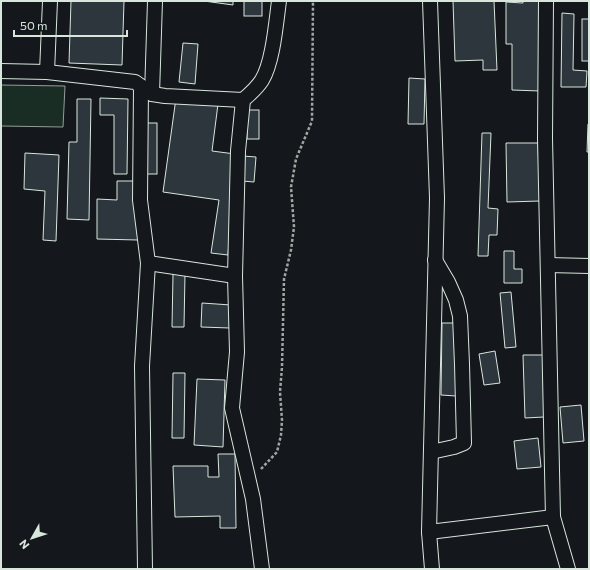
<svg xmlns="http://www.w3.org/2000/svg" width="590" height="570" font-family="Commissioner,sans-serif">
  <rect width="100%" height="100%" fill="#14181c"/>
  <path fill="#1a2d24" stroke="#939e99" d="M1 85 65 86 63 127 1 126Z"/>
  <g fill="#2c363c" stroke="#d8e6dc">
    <path d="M71 1H124L122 65 69 63Z"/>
    <path d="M204 1H233V5Z"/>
    <rect x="244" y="1" width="18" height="15"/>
    <path d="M453 1H494L497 70H483V60L455 61Z"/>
    <path d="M523 1H540V91L512 90V44H506V2L523 3Z"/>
    <path d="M562 13 574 14 573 70 587 71 586 87H561Z"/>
    <rect x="582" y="19" width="7" height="42"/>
    <path d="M183 43 198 44 195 84 179 82Z"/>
    <path d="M409 78 425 79 424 124H408Z"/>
    <path d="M100 98 128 99 127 174H114V115H100Z"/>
    <path d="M176 98 218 104 212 151 235 154 228 255 211 253 219 200 163 192Z"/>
    <path d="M77 99H91L89 220 67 219 69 142H77Z"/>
    <rect x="247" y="110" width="12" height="29"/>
    <rect x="145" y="123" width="12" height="51"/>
    <path d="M588 124H589V152H587Z"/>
    <path d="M482 133H491L488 208 498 209 497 235H489L488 256H478Z"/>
    <path d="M506 143H538L540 201 507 202Z"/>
    <path d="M25 153 59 155 56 241 43 240 45 191 24 189Z"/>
    <path d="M243 156 256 157 254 182 242 181Z"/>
    <path d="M117 181H138V240L97 239V199L117 200Z"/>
    <path d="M504 251H514V269H522V283H504Z"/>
    <path d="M173 274H185L184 327H172Z"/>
    <path d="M511 292 516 347 505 348 500 293Z"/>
    <path d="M202 303 231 305 230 328 201 327Z"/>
    <path d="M442 323H457L456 396 441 395Z"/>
    <path d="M495 351 500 383 484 385 479 354Z"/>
    <path d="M523 355H543L544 417 525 418Z"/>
    <path d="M173 373H185L184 438H172Z"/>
    <path d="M197 379 225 380 223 447 194 445Z"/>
    <path d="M581 405 584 441 563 443 560 407Z"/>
    <path d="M538 438 541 467 517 469 514 441Z"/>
    <path d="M218 454H235L236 528H220V516L175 517 173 466H208V477H219Z"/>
  </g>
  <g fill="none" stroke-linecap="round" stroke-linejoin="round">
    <defs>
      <g id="minor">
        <path d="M430 1 437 198 429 532 432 569"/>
        <path d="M546 1 545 138 553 517 568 569"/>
        <path d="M1 71 47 72 135 82 152 94 165 96 243 100"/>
        <path d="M47 72 50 1"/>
        <path d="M141 87 140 200 148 263 142 366 145 569"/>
        <path d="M152 94 155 1"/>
        <path d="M148 263 235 276"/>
        <path d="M548 265 589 266"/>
        <path d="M431 452 454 447 464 443 462 364 460 316 456 300 448 282 435 260"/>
        <path d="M429 532 553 517"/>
        <path d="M262 569 253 499 232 408 237 352 235 276 238 151 243 100C250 94 257 88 262 80 273 62 276 23 279 1"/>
      </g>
    </defs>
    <use href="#minor" stroke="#d8e6dc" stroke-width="16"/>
    <path stroke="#9da8a2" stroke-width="2.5" stroke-dasharray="3 2" stroke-linecap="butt" d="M261 469 277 452 281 435 282 420 280 392 282 367 284 279 291 250 294 227 291 187 296 159 312 121 313 1"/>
    <use href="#minor" stroke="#14181c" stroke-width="14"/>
  </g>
  <rect width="590" height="570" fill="none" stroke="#d8e6dc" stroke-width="4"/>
  <g transform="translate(32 538) rotate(231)" stroke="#14181c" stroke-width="3" paint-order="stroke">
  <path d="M0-3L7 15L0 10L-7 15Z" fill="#d8e6dc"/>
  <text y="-6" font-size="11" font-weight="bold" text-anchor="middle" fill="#d8e6dc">N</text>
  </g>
  <path d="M14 30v6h113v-6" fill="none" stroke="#d8e6dc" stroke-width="2"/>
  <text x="20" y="30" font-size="12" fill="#d8e6dc" stroke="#14181c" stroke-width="3" paint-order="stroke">50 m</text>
</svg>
